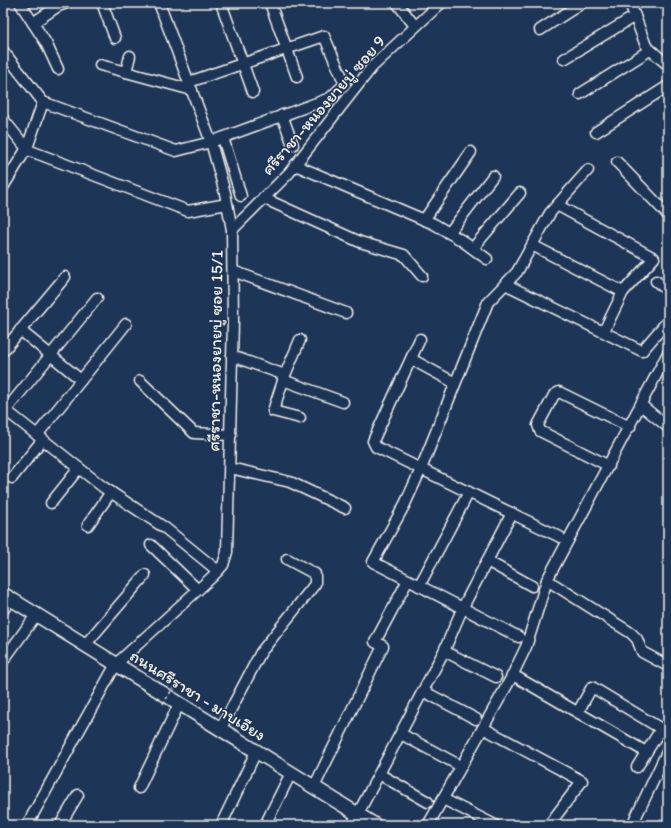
<svg xmlns="http://www.w3.org/2000/svg" width="671" height="828" font-family="Itim,'Playpen Sans Thai',sans-serif">
  <rect width="100%" height="100%" fill="#1d3557"/>
  <filter id="ink" filterUnits="userSpaceOnUse"><feTurbulence type="fractalNoise" baseFrequency=".025" numOctaves="2"/><feDisplacementMap in="SourceGraphic" scale="8" xChannelSelector="R" yChannelSelector="G"/><feConvolveMatrix kernelMatrix="1 2 1 2 8 2 1 2 1" color-interpolation-filters="sRGB"/></filter>
  <g filter="url(#ink)">
    <g fill="none" stroke-linecap="round" stroke-linejoin="round">
      <defs>
        <g id="minor">
          <path d="M20 3 46 43 58 69"/>
          <path d="M102 3 115 38"/>
          <path d="M221 3 253 92"/>
          <path d="M270 3 297 77"/>
          <path d="M397 3 415 26"/>
          <path d="M630 3 646 46 668 65"/>
          <path d="M33 23 58 6 67 3"/>
          <path d="M540 30 582 3"/>
          <path d="M3 51 43 102 176 151 211 142 330 98 345 84 324 36 189 82"/>
          <path d="M564 59 635 16"/>
          <path d="M100 65 192 90"/>
          <path d="M126 72 130 56"/>
          <path d="M580 94 650 50"/>
          <path d="M282 115 293 145"/>
          <path d="M3 119 28 150 188 211 227 204"/>
          <path d="M596 132 668 86"/>
          <path d="M223 138 241 196"/>
          <path d="M617 162 668 215"/>
          <path d="M295 165 434 224 461 240 487 259"/>
          <path d="M3 187 27 148 43 102"/>
          <path d="M263 198 360 242 404 255 422 276"/>
          <path d="M557 205 654 258 623 292 604 331"/>
          <path d="M424 220 471 152"/>
          <path d="M232 230 289 173 372 67 441 3"/>
          <path d="M449 233 493 176"/>
          <path d="M532 245 623 292"/>
          <path d="M473 248 520 193"/>
          <path d="M233 271 346 313"/>
          <path d="M656 281 668 291"/>
          <path d="M505 284 642 351 666 323"/>
          <path d="M20 330 81 380"/>
          <path d="M420 339 373 441 376 447 560 537"/>
          <path d="M3 351 65 277"/>
          <path d="M232 356 285 375"/>
          <path d="M411 359 455 383"/>
          <path d="M283 380 343 402"/>
          <path d="M140 381 194 433 231 435"/>
          <path d="M641 405 668 427"/>
          <path d="M3 408 103 487 165 528 218 571"/>
          <path d="M6 410 97 298"/>
          <path d="M300 418 273 411 285 375 300 340"/>
          <path d="M37 435 126 324"/>
          <path d="M609 466 540 431 538 425 554 395 559 392 630 427"/>
          <path d="M230 468 290 482 345 508"/>
          <path d="M12 478 43 439"/>
          <path d="M51 503 79 468"/>
          <path d="M88 525 111 492"/>
          <path d="M151 545 198 590"/>
          <path d="M487 561 532 586"/>
          <path d="M547 580 631 633 637 639 642 652 668 666"/>
          <path d="M419 586 469 492"/>
          <path d="M3 610 11 599"/>
          <path d="M519 637 373 562 405 504 421 469 488 302 517 272 550 213 588 170"/>
          <path d="M85 645 145 575"/>
          <path d="M444 651 496 677"/>
          <path d="M3 661 36 615"/>
          <path d="M513 675 646 752"/>
          <path d="M423 691 476 719"/>
          <path d="M578 712 592 687 668 733"/>
          <path d="M483 728 582 781 549 825"/>
          <path d="M220 730 261 652 315 584V574L287 559"/>
          <path d="M401 734 455 763"/>
          <path d="M637 767 661 729"/>
          <path d="M379 774 428 802"/>
          <path d="M314 787 383 646 375 642 408 580"/>
          <path d="M139 788 179 704"/>
          <path d="M443 799 495 825"/>
          <path d="M27 825 116 664 212 577 223 565 227 552 233 321 232 230 225 193 211 142 159 3"/>
          <path d="M60 825 78 795"/>
          <path d="M221 825 256 752"/>
          <path d="M265 825 291 773"/>
          <path d="M352 825 444 651 463 607 512 513"/>
          <path d="M428 825 510 680 526 647 547 580 668 353"/>
          <path d="M632 825 668 750"/>
        </g>
        <path id="major" d="M3 594 375 825"/>
      </defs>
      <use href="#minor" stroke="#f4f1e8" stroke-width="13"/>
      <use href="#major" stroke="#f4f1e8" stroke-width="16"/>
      <use href="#minor" stroke="#1d3557" stroke-width="10"/>
      <use href="#major" stroke="#1d3557" stroke-width="13"/>
      <path stroke="#f4f1e8" stroke-width="1.5" stroke-dasharray="3 3" stroke-linecap="butt" d="M163 704 173 688"/>
    </g>
  </g>
  <g text-anchor="middle" stroke-width="3" stroke-linejoin="round" paint-order="stroke">
    <g font-size="17" fill="#f4f1e8" stroke="#1d3557">
      <text transform="translate(323 105) rotate(-49)" y="6">ศรีราชา-หนองยายบู่ ซอย 9</text>
      <text transform="translate(215 351) rotate(-89)" y="6">ศรีราชา-หนองยายบู่ ซอย 15/1</text>
      <text transform="translate(198 695) rotate(32)" y="6">ถนนศรีราชา - มาบเอียง</text>
    </g>
  </g>
  <rect width="671" height="828" fill="none" stroke="#1d3557" stroke-width="16"/>
  <rect x="8" y="8" width="655" height="812" fill="none" stroke="#f4f1e8" stroke-width="1.5" filter="url(#ink)"/>
</svg>
